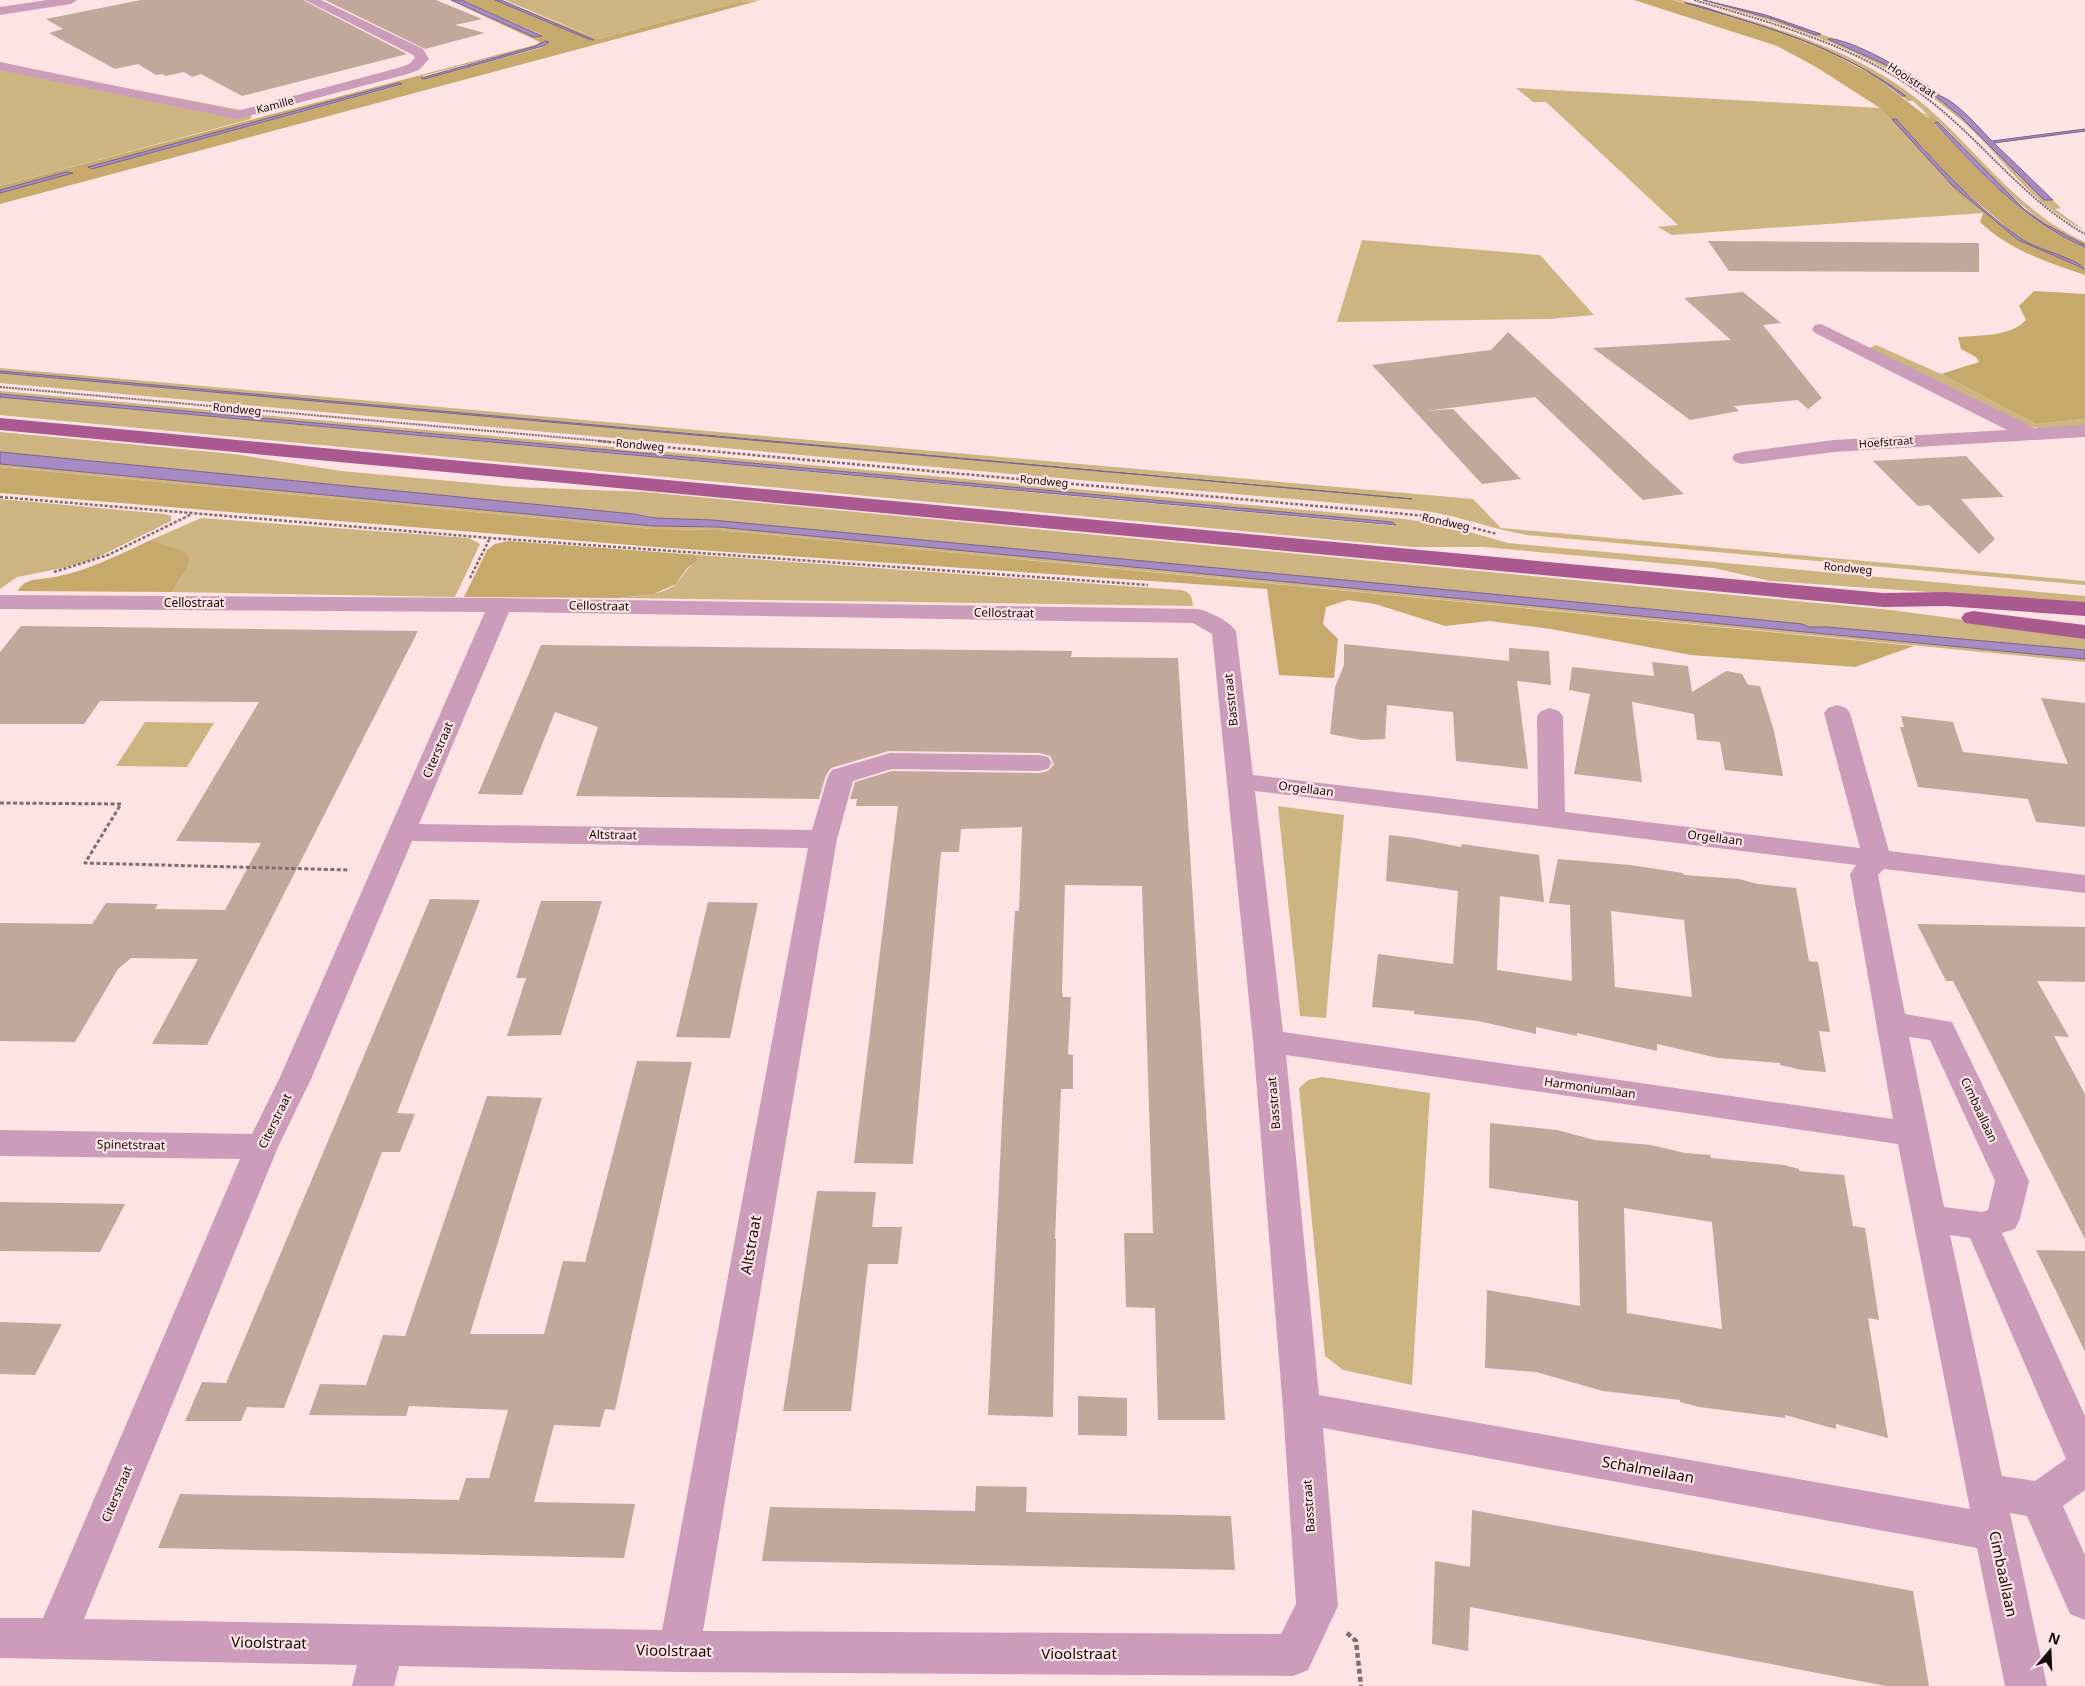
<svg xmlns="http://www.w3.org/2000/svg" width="2085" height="1686" font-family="'Noto Sans',sans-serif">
  <rect width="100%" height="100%" fill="#fde3e4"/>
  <g fill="#ceb481">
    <path d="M505 0H761L739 2 598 39Z"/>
    <path d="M1674 0H1681C1767 25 1859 48 1928 108 1980 154 2020 213 2085 242V245C2025 221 1986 168 1941 124 1935 120 1928 117 1922 113L1927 114 1913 101H1908L1902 96H1906C1836 45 1755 23 1674 0Z"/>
    <path d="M1698 0 1773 19 1842 41 1832 39 1884 64 1925 90 1932 88 1941 95H1934L1961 117 2044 200H2053L2061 208 2055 209 2085 231C2076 226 2067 221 2059 215 2021 190 1995 149 1961 120 1884 54 1794 26 1698 0Z"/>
    <path d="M0 64 251 112V119L0 186Z"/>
    <path d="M1516 88 1880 108 1961 197 1983 213 1672 235 1658 227 1678 225 1546 102H1533Z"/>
    <path d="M1362 240 1540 255 1594 315 1549 319 1337 322Z"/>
    <path d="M1876 345 1941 374 2036 424 2085 419V428L2043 429 2013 422 1868 349Z"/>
    <path d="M0 368 1473 499 1501 528 2085 581V585L1527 535C1493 529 1461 517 1426 511L0 383V373L1410 498 0 371Z"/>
    <path d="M0 391 1404 519 1441 524 1508 543 2085 596V603L1770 581 1714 568 1484 547H1413L0 415V397L1396 526 1392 522 0 394Z"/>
    <path d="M0 432 234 454 341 471 515 487 645 492 1891 610 2085 636V662L718 530 653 529 0 467V464L653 526 651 516 634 514 0 452Z"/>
    <path d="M0 499 165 514 171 516V521L96 558 63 568 17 577 0 589Z"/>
    <path d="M201 518 469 538 480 544 455 597 172 592 188 567 183 551 151 540Z"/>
    <path d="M698 555 1180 590C1190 592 1192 595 1193 606L619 598C636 596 662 596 676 584 684 576 686 568 697 561Z"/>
    <path d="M145 722 214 723 187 767 116 766Z"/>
    <path d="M1278 806 1344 815 1326 1018 1300 1016Z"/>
    <path d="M1322 1077 1430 1093 1412 1385 1343 1370 1325 1356 1299 1088 1308 1080Z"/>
  </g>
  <g fill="#c8a96c" fill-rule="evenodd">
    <path d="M449 0 534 37 542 35 461 0H495L591 41 594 40 501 0 598 39 739 2 758 1 0 204V193L73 173 66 172 0 190V186L535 45 540 42ZM545 41 543 47 424 79 422 76 536 46ZM398 83 401 85 92 169 88 167Z"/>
    <path d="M1634 0H1673L1780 32 1833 54 1876 77 1927 117 1934 118 1938 122 1935 124C1979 171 2024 222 2085 247V267L2022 240 2011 231 1957 185 1896 119H1893L1952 185 2018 240 2085 269V275C2047 262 2009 250 1980 222L1983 213 1961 197 1880 108 1816 67 1777 46Z"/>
    <path d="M2034 291 2085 294V419L2036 424 1941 374 1979 362 1976 357 1961 349 1958 337C1980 335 2010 337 2026 320L2019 306Z"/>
    <path d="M0 467 653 529 718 530 1914 646 1855 667 1691 655 1551 629 1489 621 1445 626 1375 604 1348 600 1326 607 1323 624 1338 639 1334 678 1279 675 1267 589 642 546 0 493Z"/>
    <path d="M151 540 184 551 189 558 188 567 172 592 18 591C24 579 35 580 48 578 84 573 118 555 151 540Z"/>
    <path d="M508 541 698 555 697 561 687 568 676 584 654 594 619 598 464 597 487 550 495 544Z"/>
  </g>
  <g fill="#a68ac3" stroke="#7a648c">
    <path d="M451 0H461L542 36 534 37Z"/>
    <path d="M495 0H501L594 40H590Z"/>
    <path d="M1703 0 1766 15 1821 34 1816 35 1773 19Z"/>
    <path d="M1685 3C1701 5 1717 12 1733 17 1795 35 1854 58 1906 96H1902C1841 45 1759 25 1685 3Z"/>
    <path d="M1828 39C1849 37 1914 75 1932 89L1925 90 1884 64Z"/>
    <path d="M545 41 549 42 543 46 424 79 421 78 536 46Z"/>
    <path d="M398 83 402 84 92 169 88 167Z"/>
    <path d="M1934 95C1951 94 1980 129 1992 141L2085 129V131L1994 143 2053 200H2044L1961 117Z"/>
    <path d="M1892 119H1896C1934 161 1973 205 2020 238 2035 249 2076 258 2085 269L2018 240 1952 185Z"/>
    <path d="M1938 122 2024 209 2045 224 2085 245V247C2024 221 1979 171 1935 123Z"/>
    <path d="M66 172 73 173 0 193V190Z"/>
    <path d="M0 371 1412 499 0 373Z"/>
    <path d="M0 394 1392 522 1396 525 0 397Z"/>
    <path d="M0 452 634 514 656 518 712 520 1712 615 1802 624 1809 627H1827L2085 650V659L718 527 653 526 0 464Z"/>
  </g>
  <g fill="#c1a89a" fill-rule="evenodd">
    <path d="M141 0H303L407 54 242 96 201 74 192 77 184 72 166 76 162 74 156 75 138 64 115 69 49 33 63 29 46 19Z"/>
    <path d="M325 0H436L482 19 455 25 485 33 425 49Z"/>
    <path d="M1708 241 1979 243V272L1729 271Z"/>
    <path d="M1743 292 1781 323 1763 325 1822 398 1808 409 1798 400 1734 406 1739 411 1690 420 1593 348 1731 340 1684 298Z"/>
    <path d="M1508 332 1573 392 1684 494 1643 500 1535 397 1426 411 1453 409 1521 479 1482 484 1372 365 1491 350Z"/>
    <path d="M1966 456 2004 497 1961 499 1995 539 1979 554 1929 505 1918 506 1873 461Z"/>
    <path d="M21 626 418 631 207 1045 152 1044 198 959 131 958 118 969 75 1042 0 1041V923L92 924 106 903 158 904 155 909 225 910 261 843 176 841 259 702 100 701 84 724H0V652Z"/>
    <path d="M1344 644 1509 661V648L1549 651 1551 685 1517 681 1528 769 1456 761 1453 712 1387 705 1385 739 1362 740 1330 734 1335 687 1344 665Z"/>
    <path d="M541 645 1072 651 1071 657 1178 658 1225 1420H1158L1155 1308 1126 1307 1124 1233H1153L1142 886 1065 885 1062 992 1063 997H1071L1068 1054 1073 1055V1089H1061L1055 1239H1056L1053 1417 988 1415 1003 1100 1015 911H1019L1022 827 961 829 959 852H941L913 1164 854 1163 898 806H856L857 799H850L855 782 892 771 1039 773 1048 771 1054 764 1050 756 1039 753 889 751 831 768 826 775 819 799 576 796 598 727 555 712 522 795 478 794Z"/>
    <path d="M1652 662 1688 666 1692 692 1726 671 1742 674 1748 685 1760 686 1774 731 1783 776 1725 770 1720 742 1697 740 1694 714 1632 702 1642 782 1574 774 1590 694 1569 690 1572 667 1654 676Z"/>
    <path d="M2041 698 2085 703V827L2036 822 2028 799 1918 787 1900 727H1904L1901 716 1953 722 1963 752 2068 764Z"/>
    <path d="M1389 835 1415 838 1461 847 1462 844 1539 855 1544 902 1500 896 1497 970 1572 981 1570 905 1549 903 1558 859 1630 865 1683 873 1684 875 1739 879 1758 884 1796 888 1809 961 1818 962 1830 1032 1819 1031 1826 1072 1802 1070 1780 1065V1063L1718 1058 1657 1044V1051L1577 1033V1036L1536 1027V1034L1478 1021 1414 1014V1011L1372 1007 1378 954 1453 964 1458 891 1386 881ZM1611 911 1684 920 1692 997 1615 987Z"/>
    <path d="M430 899 480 900 397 1113 415 1114 400 1152H382L284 1408 247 1407 241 1421H185L202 1382 226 1383Z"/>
    <path d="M541 901H602L561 1035 507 1036 526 978H516Z"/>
    <path d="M708 902 758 903 730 1038 676 1037Z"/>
    <path d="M1917 924 2085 927V982L2037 981 2069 1037 2054 1036 2085 1094V1239L1953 981H1946Z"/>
    <path d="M637 1061 692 1062 615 1410 605 1409 600 1427 554 1425 534 1502 635 1504 624 1558 158 1548 180 1494 459 1500 466 1478H489L508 1410 409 1406 406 1416 309 1415 320 1384 366 1385 383 1335 405 1336 487 1096 542 1098 470 1334H544L563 1261 585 1262Z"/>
    <path d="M1490 1123 1557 1130 1595 1140 1651 1145 1685 1153 1710 1155 1711 1158 1784 1165 1799 1169V1171L1844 1175 1853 1226 1865 1228 1879 1320 1868 1318 1888 1438 1836 1424V1429L1785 1415V1418L1699 1407 1680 1402V1400L1603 1391 1536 1372 1485 1368 1487 1290 1580 1306 1578 1201 1489 1188ZM1624 1208 1712 1222 1722 1329 1627 1313Z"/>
    <path d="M817 1191 876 1192 872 1227H902L898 1264H868L851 1411H783Z"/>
    <path d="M0 1202 125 1204 100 1252 0 1251Z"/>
    <path d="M2036 1250 2085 1251V1352L2057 1293Z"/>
    <path d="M0 1322 62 1324 35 1375 0 1374Z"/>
    <path d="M1078 1396 1127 1398V1436L1078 1435Z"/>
    <path d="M976 1486 1027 1487 1026 1512 1231 1516 1235 1570 762 1561 770 1507 975 1511Z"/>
    <path d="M1472 1510 1913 1591 1929 1686H1886L1470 1607 1468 1651 1432 1644 1435 1561 1470 1567Z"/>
  </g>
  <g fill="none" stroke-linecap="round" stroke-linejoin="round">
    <g stroke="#7f6e6f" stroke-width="2" stroke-dasharray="2 1" stroke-linecap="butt">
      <path d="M1694 0C1772 23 1855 45 1921 94 1980 137 2021 198 2085 234"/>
      <path d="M0 387 612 442"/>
    </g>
    <g stroke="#7f6e6f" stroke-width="2.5" stroke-dasharray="3 2" stroke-linecap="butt">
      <path d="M598 441 1427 516 1497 534"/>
      <path d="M0 497 490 538 1148 585"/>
      <path d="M54 572 108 555 192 514"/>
      <path d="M470 578 490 538"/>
    </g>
    <path stroke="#7f6e6f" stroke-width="3" stroke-dasharray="4 2.5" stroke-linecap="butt" d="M0 803 121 804 85 863 350 870"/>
    <path stroke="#7f6e6f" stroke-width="4.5" stroke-dasharray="5 3" stroke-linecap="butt" d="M1347 1633 1356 1641 1361 1686"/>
    <g fill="#cb9dba" fill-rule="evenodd">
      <path d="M47 0H77L71 4 0 15V7Z"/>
      <path d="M305 0H321L423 49 429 59 419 70 408 74 237 119 0 70V62L237 111 398 68 409 64 415 58 413 55Z"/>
      <path d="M1821 324 2035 428 2085 425V437L1834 452 1742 464 1735 462 1732 458 1735 454 1742 452 1834 440 2007 430 1815 333 1812 329 1815 325Z"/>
      <path d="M0 595 500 598 1198 609C1210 612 1228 620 1236 631L1253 775 1538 809 1537 716 1541 711 1550 708 1559 711 1563 716 1565 812 1860 848 1824 713 1828 708 1837 705 1846 708 1850 713 1889 851 2085 875V893L1884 869 1878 875 1905 1014 1952 1022 2029 1181 2020 1219 2015 1229 2002 1233 2085 1416V1490L2063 1506 2085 1555V1620L2070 1614 2027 1516 2010 1513 2047 1686H2005L1977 1548 1323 1428 1338 1606 1308 1670 1293 1676 679 1672 399 1666 394 1686H352L357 1665 0 1658V1618H43L240 1159 0 1156V1130L252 1134 280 1077 485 612 0 609ZM509 612 1193 623 1212 634 1253 1041 1283 1408 1296 1604 1281 1634 703 1631 837 839 853 781 892 769 1039 771 1048 769 1052 763 1048 757 1039 755 890 753 832 770 828 776 812 830 419 824ZM1255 791 1856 865 1850 874 1893 1119 1283 1032ZM412 841 808 848 662 1630 84 1619 278 1147 312 1077ZM1909 1037 1930 1040 1995 1181 1988 1210 1982 1212 1944 1207ZM1286 1055 1898 1144 1970 1509 1319 1395ZM1950 1235 1970 1238 2066 1459 2035 1481 2002 1476Z"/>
    </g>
    <g fill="#aa5a90" fill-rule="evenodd">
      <path d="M0 418 1883 593 1945 592 2085 602V616L1945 606 1883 607 0 430Z"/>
      <path d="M1973 611 2085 625V639L1965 623 1961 618 1965 613Z"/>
    </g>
  </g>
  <g text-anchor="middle" stroke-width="4.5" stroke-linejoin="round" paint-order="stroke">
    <g font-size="11" fill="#150b0b" stroke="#fde3e4">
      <text transform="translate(1912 80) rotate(33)" y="4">Hooistraat</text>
      <text transform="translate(275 105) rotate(-15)" y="4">Kamille</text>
      <text transform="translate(237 409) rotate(5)" y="4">Rondweg</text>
      <text transform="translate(1886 442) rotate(-4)" y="4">Hoefstraat</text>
      <text transform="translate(640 445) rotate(5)" y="4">Rondweg</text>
      <text transform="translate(1044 481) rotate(5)" y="4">Rondweg</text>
      <text transform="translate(1446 522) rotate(12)" y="4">Rondweg</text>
      <text transform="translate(1848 568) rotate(5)" y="4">Rondweg</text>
    </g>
    <g font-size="12" fill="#150b0b" stroke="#fde3e4">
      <text x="194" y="607">Cellostraat</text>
      <text transform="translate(599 606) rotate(1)" y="4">Cellostraat</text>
      <text transform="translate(1004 613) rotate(1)" y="4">Cellostraat</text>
      <text transform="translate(1231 700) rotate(-96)" y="4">Basstraat</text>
      <text transform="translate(438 750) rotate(-67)" y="4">Citerstraat</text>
      <text transform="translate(1306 789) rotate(7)" y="4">Orgellaan</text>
      <text transform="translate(613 835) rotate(1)" y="4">Altstraat</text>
      <text transform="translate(1715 838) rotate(7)" y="4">Orgellaan</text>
      <text transform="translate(1590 1088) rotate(8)" y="4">Harmoniumlaan</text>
      <text transform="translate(1274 1103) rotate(-95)" y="4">Basstraat</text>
      <text transform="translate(1979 1110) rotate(65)" y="4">Cimbaallaan</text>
      <text transform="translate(275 1121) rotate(-64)" y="4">Citerstraat</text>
      <text transform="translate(131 1145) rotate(1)" y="4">Spinetstraat</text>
      <text transform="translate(117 1494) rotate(-67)" y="4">Citerstraat</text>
      <text transform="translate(1309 1506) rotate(-94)" y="4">Basstraat</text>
    </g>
    <g font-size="15" fill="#150b0b" stroke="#fde3e4">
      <text transform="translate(751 1245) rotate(-80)" y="5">Altstraat</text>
      <text transform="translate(1648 1470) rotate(10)" y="5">Schalmeilaan</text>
      <text transform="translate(2003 1574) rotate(78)" y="5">Cimbaallaan</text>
      <text transform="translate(269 1643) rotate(1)" y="5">Vioolstraat</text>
      <text transform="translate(674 1651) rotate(1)" y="5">Vioolstraat</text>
      <text x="1079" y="1659">Vioolstraat</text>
    </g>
  </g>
  <g transform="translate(2050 1651) rotate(19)" stroke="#fde3e4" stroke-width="4" paint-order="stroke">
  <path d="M0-4L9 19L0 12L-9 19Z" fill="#150b0b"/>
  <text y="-8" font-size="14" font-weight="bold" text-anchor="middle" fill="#150b0b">N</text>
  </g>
</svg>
